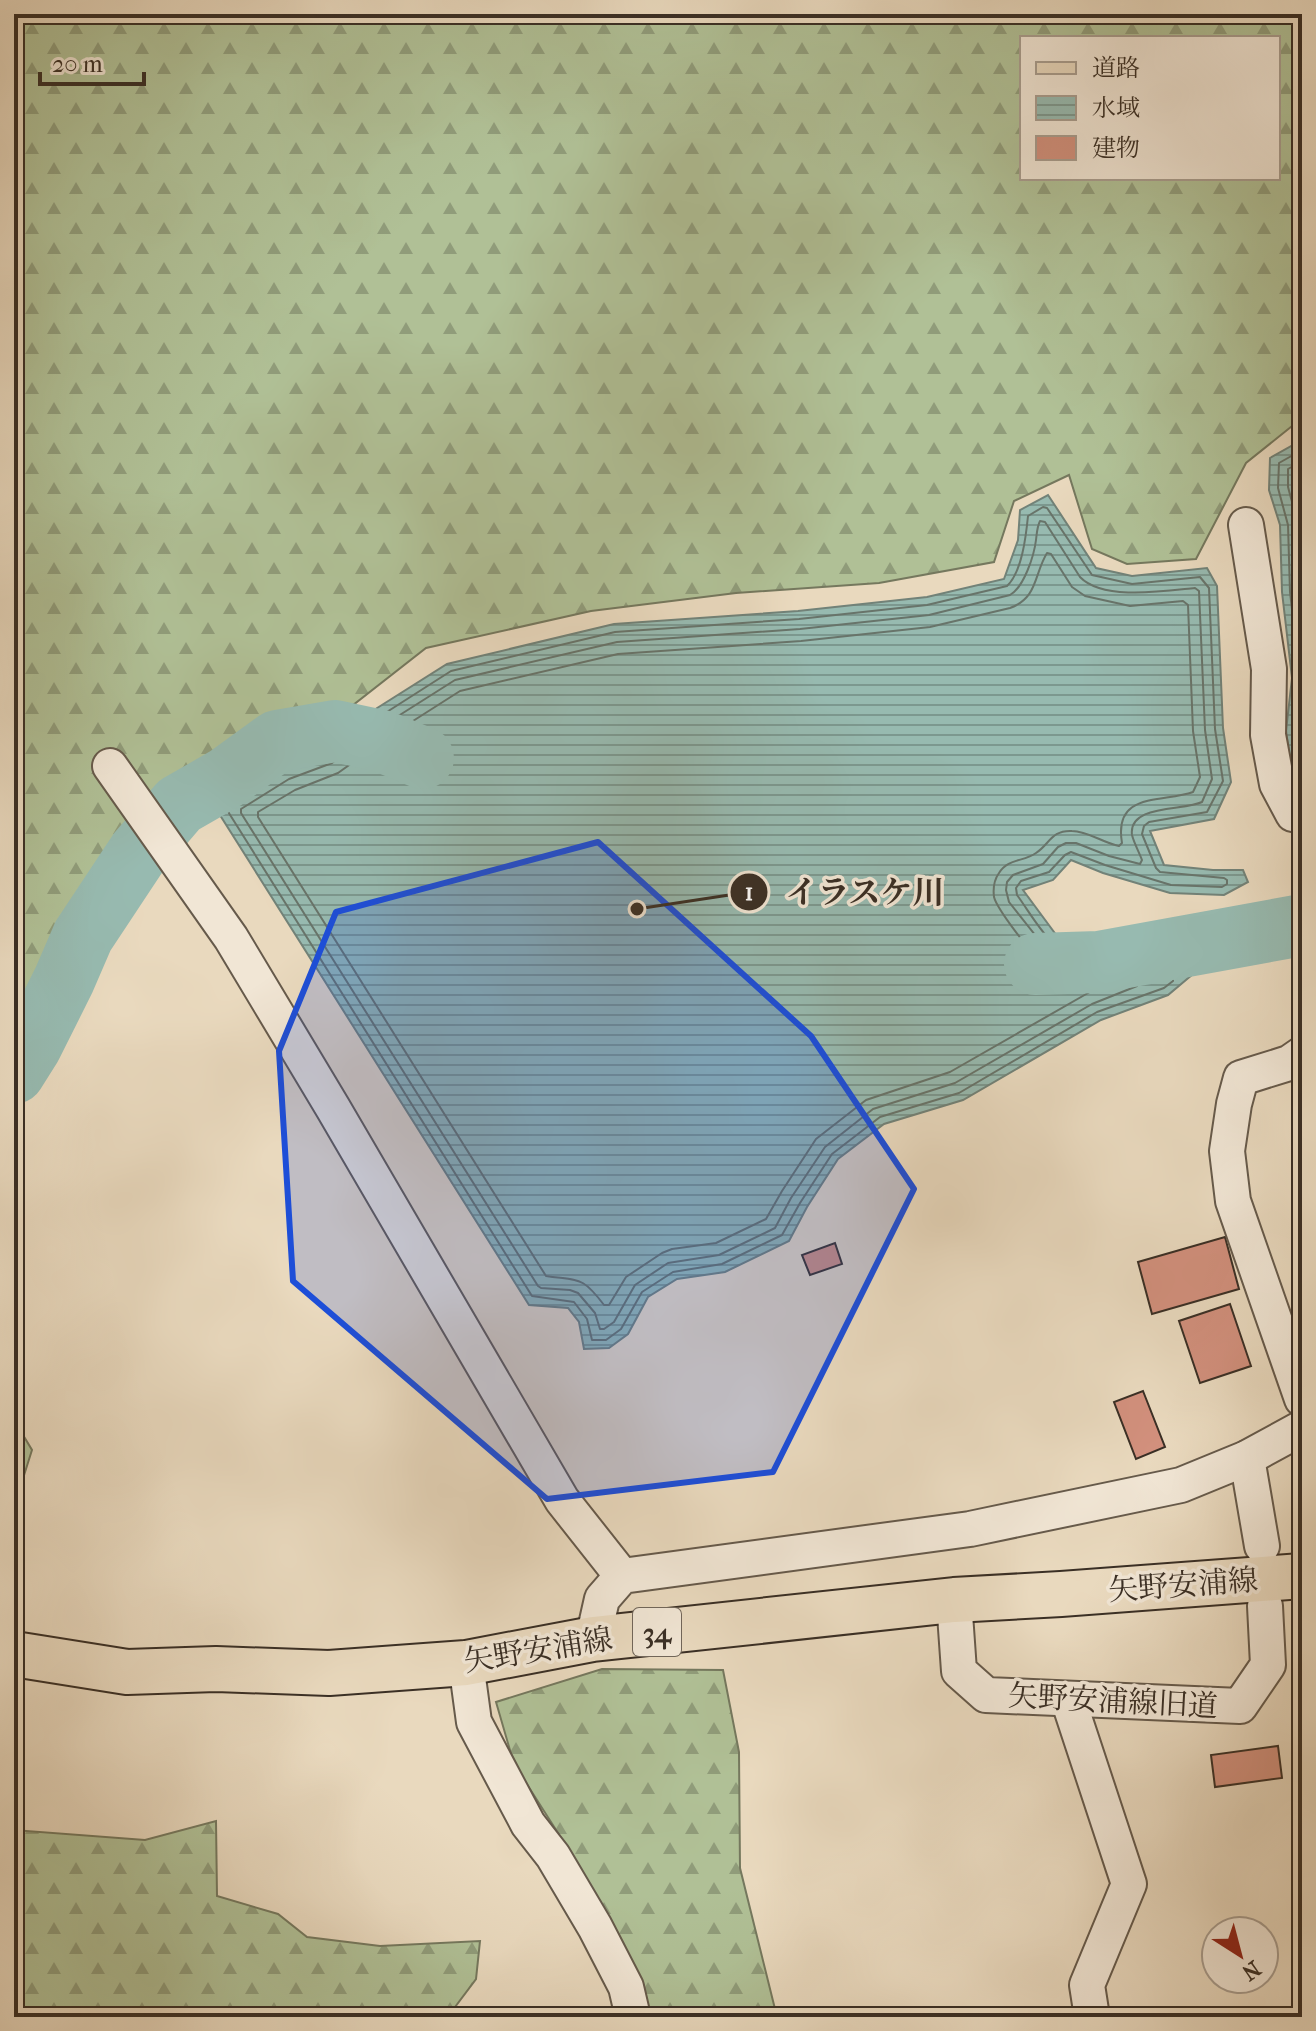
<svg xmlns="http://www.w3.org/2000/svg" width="1316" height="2031" font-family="'IM FELL French Canon','Noto Serif JP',serif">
  <defs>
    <pattern id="forest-firs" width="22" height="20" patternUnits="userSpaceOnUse" patternTransform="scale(2)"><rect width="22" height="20" fill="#b0c096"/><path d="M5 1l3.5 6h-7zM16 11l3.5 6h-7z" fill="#909c7a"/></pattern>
    <pattern id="water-rules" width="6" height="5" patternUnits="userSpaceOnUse" patternTransform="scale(2)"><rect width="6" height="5" fill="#97bab0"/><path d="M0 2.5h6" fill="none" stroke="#7c988f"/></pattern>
  </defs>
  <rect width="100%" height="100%" fill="#e9d9be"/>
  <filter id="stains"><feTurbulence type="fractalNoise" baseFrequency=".0025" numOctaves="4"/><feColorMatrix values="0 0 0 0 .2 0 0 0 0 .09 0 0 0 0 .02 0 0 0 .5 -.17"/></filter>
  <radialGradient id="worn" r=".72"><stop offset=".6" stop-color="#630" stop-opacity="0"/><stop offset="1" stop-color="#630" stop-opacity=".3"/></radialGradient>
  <g fill="url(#forest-firs)" stroke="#75785e" stroke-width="2" fill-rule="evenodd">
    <path d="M14 14H1302V418L1246 463 1196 559 1127 564 1092 549 1069 475 1014 501 994 562 879 583 736 593 591 611 426 648 339 716 254 744 187 784 122 856 79 927 30 1021 14 1046ZM1022 38H1278V178H1022Z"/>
    <path d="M14 1420 32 1450 14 1507Z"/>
    <path d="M602 1669 723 1670 739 1752 740 1868 777 2017H647L579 1866 514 1764 496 1702Z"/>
    <path d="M216 1821 217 1896 278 1914 307 1937 380 1946 480 1941 476 1979 449 2015 445 2017H14V1830L145 1840Z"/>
  </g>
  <g fill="url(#water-rules)" stroke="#728278" stroke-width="2">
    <path d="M1302 440V790L1294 786 1286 731 1292 678 1282 592 1280 525 1269 490 1270 458Z"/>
    <path d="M1048 495 1096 568 1132 576 1207 568 1217 586 1223 728 1231 782 1214 819 1150 831 1164 865 1213 870H1243L1248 882 1224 895 1170 893 1103 873 1071 860 1053 880 1023 890 1057 936 1083 950 1157 967 1205 964 1168 995 1101 1020 963 1100 884 1124 838 1159 807 1207 789 1241 725 1272 677 1279 648 1297 628 1334 609 1348 584 1349 579 1322 568 1308 529 1305 213 804 282 763 323 747 374 710 447 664 614 624 798 611 927 597 1004 579 1018 540 1020 510Z"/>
  </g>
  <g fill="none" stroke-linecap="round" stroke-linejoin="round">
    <g stroke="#68746a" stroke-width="2">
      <path d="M1302 450 1279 463 1278 488 1288 525 1290 592 1300 678 1294 731 1302 781"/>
      <path d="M1302 461 1288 469V487L1298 524 1302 609"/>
      <path d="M1043 507 1047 508 1092 575 1132 584 1200 577 1209 588 1215 729 1223 781 1207 812 1149 822 1144 826 1142 834 1156 868 1160 872 1224 878 1227 880V884L1222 887 1171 885 1105 865 1071 852 1065 855 1049 872 1021 881 1016 888 1017 895C1028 910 1038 928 1051 941 1070 959 1144 976 1170 975L1173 977V981L1164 988 1097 1012 959 1093 880 1117 832 1154 800 1203 782 1235 722 1264 673 1272 642 1292 621 1329 606 1340H592L587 1319 574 1302 532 1296 227 810V806L285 770 327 754 379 717 451 671 615 632 799 619 927 605 1007 586C1022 572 1026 536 1028 516Z"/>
      <path d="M1040 521 1045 522 1080 577C1103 601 1165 591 1195 588L1199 591 1205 730 1212 779 1202 802C1184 811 1128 804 1132 835 1134 843 1139 852 1142 860L1140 864 1109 856 1076 843H1066L1058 847 1043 864 1013 875 1007 882 1006 890 1009 902 1047 950 1076 966 1134 981 1137 983V986L1092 1004 955 1083 873 1109 825 1147 791 1198 775 1228 719 1255 668 1263 635 1285 614 1322 604 1329H600L595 1313 578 1293 570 1290 541 1288 538 1286 241 813V809L289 779 332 763 384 725 455 680 617 642 800 629 929 615 1010 595C1024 587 1034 556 1036 540 1037 532 1037 527 1040 521Z"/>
      <path d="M1047 553 1051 554 1072 587 1085 596 1130 606 1183 601 1188 605 1193 731 1200 777 1193 792C1163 803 1113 791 1122 843L1119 846C1103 843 1088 831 1072 831 1051 830 1050 844 1036 853 1024 862 1008 858 999 873 994 880 993 889 994 897 997 909 1032 955 1042 962 1058 972 1075 978 1093 983L1095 989 950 1072 866 1100 816 1139 782 1191 766 1219 716 1243 672 1249 662 1253 626 1277 609 1305H604C582 1276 580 1281 546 1276L258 817V812L295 790 338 773 391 735 460 691 618 654 801 641 930 627 1010 608C1038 598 1034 574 1047 553Z"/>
    </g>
    <g stroke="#97bab0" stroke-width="62">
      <path d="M1035 964 1099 962 1302 925"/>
      <path d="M14 1073 31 1046 64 980 83 936 138 853 179 805 226 778 277 741 335 731 382 741 423 758"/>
    </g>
  </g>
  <g fill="#d2907d" stroke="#3a2f25" stroke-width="2">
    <path d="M1225 1237 1239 1289 1152 1314 1138 1262Z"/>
    <path d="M835 1243 842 1264 810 1275 802 1255Z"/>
    <path d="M1230 1304 1251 1366 1200 1383 1179 1321Z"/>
    <path d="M1143 1391 1165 1447 1136 1459 1114 1402Z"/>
    <path d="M1278 1746 1282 1778 1215 1787 1211 1755Z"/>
  </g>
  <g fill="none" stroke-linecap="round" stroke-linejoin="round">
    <defs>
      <g id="minor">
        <path d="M1246 525 1269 669 1268 735 1277 784 1293 814 1302 815"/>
        <path d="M110 766 231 938 333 1108 562 1500 622 1576"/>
        <path d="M1302 1054 1289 1063 1241 1078 1234 1104 1227 1151 1233 1201 1302 1399"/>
        <path d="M1247 1458 1262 1546"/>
        <path d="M954 1600 959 1671 986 1695 1240 1706 1268 1665 1265 1606"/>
        <path d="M593 1639 602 1599 622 1576 970 1529 1181 1485 1247 1458 1302 1428"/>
        <path d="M466 1663 474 1722 528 1824 553 1856 595 1927 626 1987 633 2017"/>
        <path d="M1068 1699 1129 1884 1087 1985 1092 2017"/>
      </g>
      <path id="major" d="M14 1654 127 1672 216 1669 329 1673 466 1663 593 1639 954 1600 1061 1594 1302 1576"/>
    </defs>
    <use href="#minor" stroke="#665a4b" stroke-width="38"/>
    <use href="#major" stroke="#3a2f25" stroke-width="48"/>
    <use href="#minor" stroke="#f1e6d5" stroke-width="34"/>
    <use href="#major" stroke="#e9d9be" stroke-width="44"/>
  </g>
  <path fill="#1d4ed8" fill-opacity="0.2" stroke="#1d4ed8" stroke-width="6" stroke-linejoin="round" d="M598 842 811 1036 914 1189 773 1472 547 1499 293 1281 279 1051 336 912Z"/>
  <g text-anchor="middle" stroke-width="7" stroke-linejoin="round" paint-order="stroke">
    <rect fill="#f1e6d5" stroke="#71665a" stroke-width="2" x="633" y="1608" width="48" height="48" rx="6"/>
    <g font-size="28" font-weight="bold" fill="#3a2f25">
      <text x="657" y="1642">34</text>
    </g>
    <g font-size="30" fill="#3a2f25" stroke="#f1e6d5">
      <text transform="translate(1183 1585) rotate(-4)" y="10">矢野安浦線</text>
      <text transform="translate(538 1650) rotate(-9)" y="10">矢野安浦線</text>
      <text transform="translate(1113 1701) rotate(3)" y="10">矢野安浦線旧道</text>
    </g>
  </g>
  <path fill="none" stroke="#3a2f25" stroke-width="3" d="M637 909L749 892"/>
  <g fill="#3a2f25" stroke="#f1e6d5" stroke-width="3">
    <circle cx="637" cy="909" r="8"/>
    <circle cx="749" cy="892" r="20"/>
  </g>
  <g font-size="24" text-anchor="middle" font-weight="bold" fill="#fff">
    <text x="749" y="900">1</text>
  </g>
  <g font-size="32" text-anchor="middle" font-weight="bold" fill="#3a2f25" stroke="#f1e6d5" stroke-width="7" stroke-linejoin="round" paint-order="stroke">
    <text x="865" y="903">イラスケ川</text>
  </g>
  <rect width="1316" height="2031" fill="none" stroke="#e9d9be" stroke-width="48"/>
  <rect x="16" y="16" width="1284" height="1999" fill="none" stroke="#3a2f25" stroke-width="4"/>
  <rect x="24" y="24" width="1268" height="1983" fill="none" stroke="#3a2f25" stroke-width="2"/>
  <rect x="1020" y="36" width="260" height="144" fill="#f1e6d5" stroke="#a89d8f" stroke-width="2"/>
  <rect x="1036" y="62" width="40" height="12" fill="#e9d9be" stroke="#a89d8f" stroke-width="2"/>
  <text x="1092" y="76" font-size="24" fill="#3a2f25">道路</text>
  <rect x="1036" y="96" width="40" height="24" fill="url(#water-rules)" stroke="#a89d8f" stroke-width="2"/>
  <text x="1092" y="116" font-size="24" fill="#3a2f25">水域</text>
  <rect x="1036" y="136" width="40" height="24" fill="#d2907d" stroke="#a89d8f" stroke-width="2"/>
  <text x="1092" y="156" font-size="24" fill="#3a2f25">建物</text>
  <g transform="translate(1240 1955) rotate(144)"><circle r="38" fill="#f1e6d5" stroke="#a89d8f" stroke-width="2"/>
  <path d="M0-6L14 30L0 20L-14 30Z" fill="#8f2418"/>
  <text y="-12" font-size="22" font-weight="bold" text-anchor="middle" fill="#3a2f25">N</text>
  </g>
  <path d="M40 72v12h104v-12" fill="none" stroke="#3a2f25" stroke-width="4"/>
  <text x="52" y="72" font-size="24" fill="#3a2f25" stroke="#f1e6d5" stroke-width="6" paint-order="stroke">20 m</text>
  <rect width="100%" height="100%" filter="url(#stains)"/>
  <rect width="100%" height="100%" fill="url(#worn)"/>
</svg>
